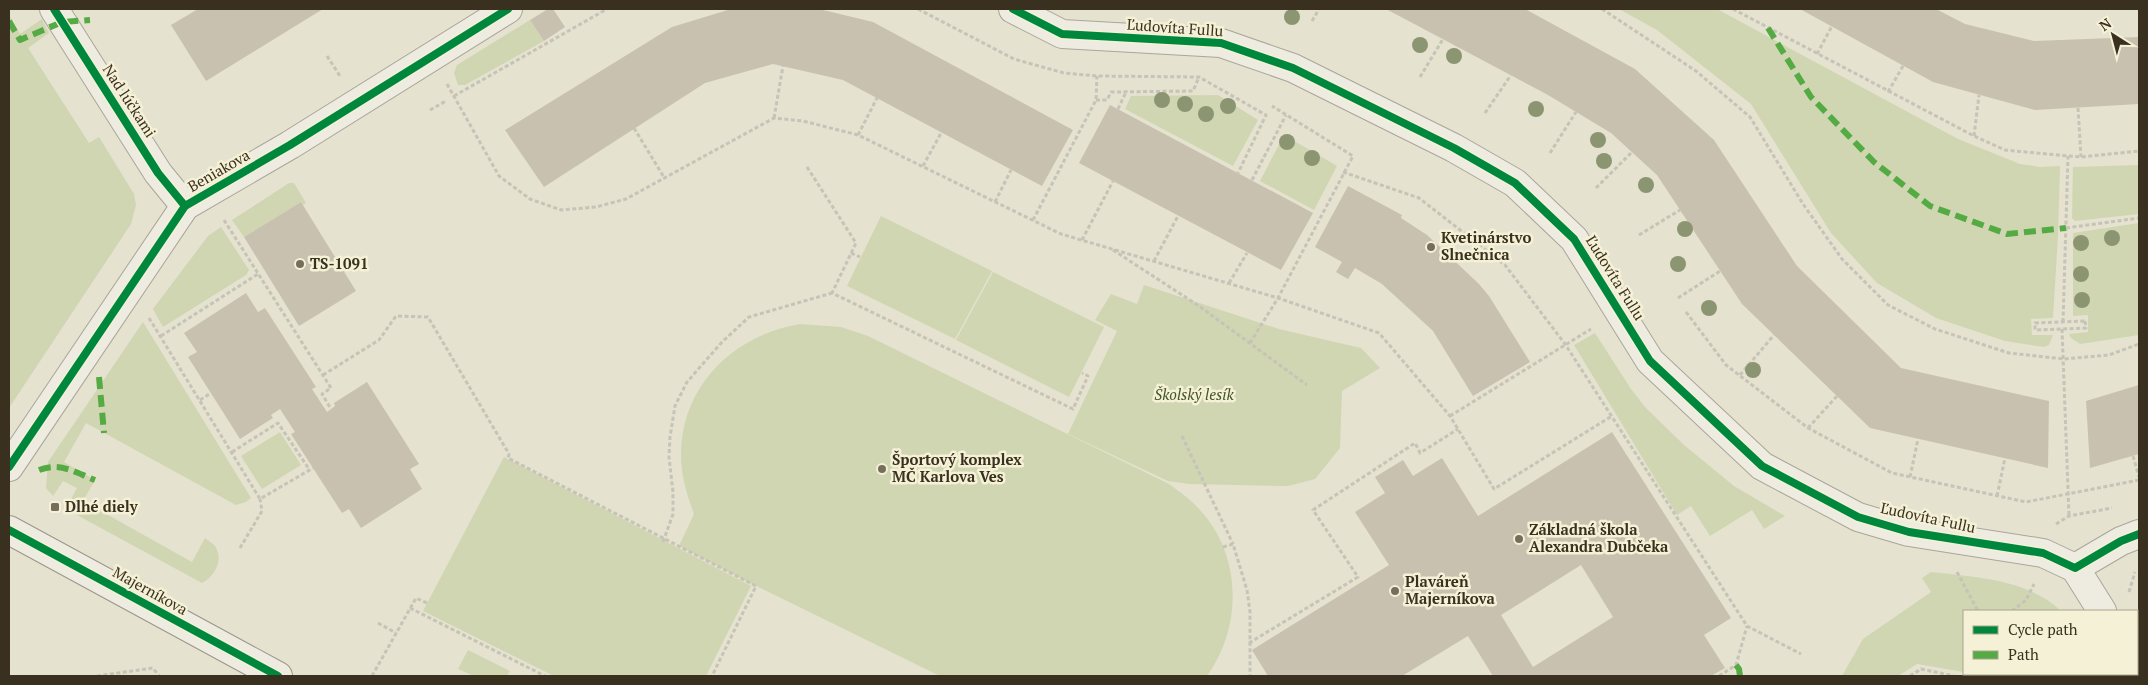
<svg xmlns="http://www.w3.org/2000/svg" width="2148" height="685" font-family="'PT Serif',serif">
  <rect width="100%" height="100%" fill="#e5e2cf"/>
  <g fill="#d0d6b2">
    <path d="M1619 9H1717L1958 139 2020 164 2040 167 2060 166 2058 236 2053 318 2031 319 2032 335H2053L2049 345 2044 347 2005 341 1936 318 1877 283 1831 233 1751 104 1657 30Z"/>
    <path d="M9 15 20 34 42 19 49 33 28 48 89 143 99 137 134 194 136 205 131 224 9 408Z"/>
    <path d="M530 20 544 41 465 85H458L454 73 457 65Z"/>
    <path d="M1218 95 1258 120 1233 166 1125 109 1131 96Z"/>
    <path d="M1284 135 1337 166 1314 210 1260 181Z"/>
    <path d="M2139 165V214L2075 221 2072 218 2073 167Z"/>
    <path d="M289 183H294L306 203 303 205 301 202 244 237 232 220Z"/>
    <path d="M881 216 992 271 955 339 847 286Z"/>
    <path d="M2139 223V335L2080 344 2071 338 2069 334 2088 332V315L2073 316V233Z"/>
    <path d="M221 227 249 270 246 275 163 327 153 309 208 236Z"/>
    <path d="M993 272 1104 327 1069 397 956 340Z"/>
    <path d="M1144 285 1279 329 1361 348 1380 368 1342 391 1340 448 1315 479 1288 486 1189 484 1168 481 1068 434 1117 331 1095 320 1111 294 1137 304Z"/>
    <path d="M143 322 251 498 246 502 236 505 86 423 64 462 95 480 83 501 192 562 205 538C208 541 213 543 215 546 224 560 215 576 202 583L66 509 77 488 63 481 53 496 46 488 48 462Z"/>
    <path d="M800 324 841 327 868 336 1169 484C1180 492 1190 499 1199 509 1242 554 1243 626 1207 676H940L748 582 679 546 694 514C687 495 681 476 681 455 681 385 734 335 800 324Z"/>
    <path d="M1595 333 1631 389 1646 408 1684 445 1734 486 1785 516 1764 529 1752 510 1710 536 1691 506 1677 515 1574 345Z"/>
    <path d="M280 432 301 465 262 489 241 456Z"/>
    <path d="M504 457 751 586 706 676H554L423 611Z"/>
    <path d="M1931 572C1974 577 2028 579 2061 611H1964V672L1917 664 1898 676H1842L1863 639 1931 592 1922 578Z"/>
    <path d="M468 650 510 671 507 676H474L458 669Z"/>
    <path d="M1972 674H2102L2104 676H1986Z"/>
  </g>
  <g fill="#c9c1b0" fill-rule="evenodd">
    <path d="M198 9H323L206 81 171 25Z"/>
    <path d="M548 9H553L565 27 544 41 530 20Z"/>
    <path d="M731 9H819L873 22 1073 130 1042 186 843 80 773 64 705 83 544 187 505 130 672 27Z"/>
    <path d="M1386 9H1525L1635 69 1714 140 1797 266 1901 368 2049 401 2048 468 1870 428 1742 304 1657 175 1611 133 1548 95Z"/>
    <path d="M1800 9H1936L1965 24 2034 41 2139 37V104L2035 110 1933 82Z"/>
    <path d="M1110 105 1313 213 1281 270 1079 163Z"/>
    <path d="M1348 186 1402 215 1401 218 1427 235 1479 284 1489 296 1530 362 1473 396 1433 331 1382 284 1355 268 1348 279 1336 272 1342 262 1315 247Z"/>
    <path d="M301 202 356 291 299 326 244 237Z"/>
    <path d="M246 293 258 312 265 308 316 387 312 389 327 412 335 406 334 403 367 382 419 464 410 469 422 489 361 528 349 509 342 513 291 434 295 432 280 409 271 415 273 418 240 439 188 357 197 352 184 333Z"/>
    <path d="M2139 385V454L2090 468 2086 401Z"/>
    <path d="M1612 432 1731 618 1704 635 1725 668 1711 676H1493L1468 636 1402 676H1268L1252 650 1389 565 1355 512 1385 493 1375 477 1403 460 1413 476 1442 458 1478 516ZM1581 565 1613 617 1533 667 1501 615Z"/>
  </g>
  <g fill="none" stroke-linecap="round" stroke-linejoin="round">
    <defs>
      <g id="street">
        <path d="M54 9 158 173 185 206"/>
        <path d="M1013 9 1062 34 1221 43 1293 68 1454 148 1515 183 1574 239 1650 361 1762 466 1858 517 1909 532 2043 553 2075 568 2121 541 2139 534"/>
        <path d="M9 467 185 206 290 145 508 9"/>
        <path d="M2075 568 2102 611"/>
        <path d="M2137 667 2139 671"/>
      </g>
      <path id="secondary" d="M9 530 278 676"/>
    </defs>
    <use href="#street" stroke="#aaa698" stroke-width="30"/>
    <use href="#secondary" stroke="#9a9688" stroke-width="30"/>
    <g stroke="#c6c3b8" stroke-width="3" stroke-dasharray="4 2.5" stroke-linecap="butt">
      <path d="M918 9 1014 59 1064 73 1097 76 1199 77 1266 115 1238 173"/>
      <path d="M1602 9 1696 71 1750 117 1803 204 1842 259 1888 305 1935 329 2009 353 2064 359 2109 355 2139 344"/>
      <path d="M1733 9 1974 136 2005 150 2068 156 2081 157 2139 151"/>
      <path d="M1312 21 1319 9"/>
      <path d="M1817 54 1832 26"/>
      <path d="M327 56 340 76"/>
      <path d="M1420 77 1443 39"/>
      <path d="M447 84 499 176 530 199 561 210 596 207 626 199 774 118 803 121 858 135 1061 234 1278 298 1379 333 1450 416 1494 489 1612 416"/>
      <path d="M1888 92 1903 66"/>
      <path d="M454 96 607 9"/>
      <path d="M1096 100H1107L1111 92 1193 91 1199 77"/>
      <path d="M2078 108 2081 157"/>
      <path d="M1118 109 1126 92"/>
      <path d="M430 110 446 101"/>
      <path d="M1485 113 1511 75"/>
      <path d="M774 118 783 66"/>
      <path d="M634 128 665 179"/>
      <path d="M858 135 877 98"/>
      <path d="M1974 136 1979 95"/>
      <path d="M1550 153 1576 112"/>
      <path d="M923 166 941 133"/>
      <path d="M807 167 856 243 832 293 1073 409 1088 376 1082 373"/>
      <path d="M1343 172 1419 198 1505 265 1565 344 1747 626 1801 654"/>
      <path d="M1252 180 1286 115"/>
      <path d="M1596 188 1632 152"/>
      <path d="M995 202 1011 170"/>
      <path d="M224 220 331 388 322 394 331 409"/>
      <path d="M1033 220 1096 100 1097 76"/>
      <path d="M2066 228 2139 218"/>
      <path d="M1639 235 1680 210"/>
      <path d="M1082 240 1113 181"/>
      <path d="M1113 250 1199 306 1307 385"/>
      <path d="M851 253 860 257"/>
      <path d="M1154 261 1178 216"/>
      <path d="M1229 283 1247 253"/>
      <path d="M1678 298 1720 271"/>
      <path d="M1686 312 1726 365 1808 428 1892 473 2026 502 2139 480"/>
      <path d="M149 318 260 499 313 468"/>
      <path d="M2085 321 2086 328 2035 330V323Z"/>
      <path d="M2063 322 2068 156"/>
      <path d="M2062 329 2069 516"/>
      <path d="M161 336 258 274"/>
      <path d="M1250 343 1278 298 1353 156 1272 106"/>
      <path d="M323 375 379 340 396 316 428 317 509 454 508 458 756 586 712 676"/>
      <path d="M1740 375 1774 335"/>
      <path d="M200 400 211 393"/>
      <path d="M1450 416 1591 329"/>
      <path d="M1808 428 1837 396"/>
      <path d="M1182 436 1233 544"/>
      <path d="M232 452 278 423 309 469"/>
      <path d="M2133 456 2139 477"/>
      <path d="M1910 477 1918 439"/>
      <path d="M1997 496 2005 458"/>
      <path d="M2056 524 2069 516 2112 508"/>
      <path d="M663 542 673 514V492L669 457 670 437 675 406 687 382 722 342 749 317 832 293"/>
      <path d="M1223 547 1233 544 1247 590 1250 612V676"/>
      <path d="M240 548 262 511 260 499"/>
      <path d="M1957 572 1978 611"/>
      <path d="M2129 592 2135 572"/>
      <path d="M410 608 545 676"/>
      <path d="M2012 611 2026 600 2034 584"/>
      <path d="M378 623 396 633"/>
      <path d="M2137 627 2139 632"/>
      <path d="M1249 643 1358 577 1313 510 1415 443 1420 453 1458 429"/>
      <path d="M97 676 153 668 159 676"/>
      <path d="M372 676 416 598 427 603"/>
      <path d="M1719 676 1736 665 1747 626"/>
      <path d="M1910 676 1921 669 1954 676"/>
      <path d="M1971 676 1972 674"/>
      <path d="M2045 676 2049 674"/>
    </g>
    <use href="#street" stroke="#eeebe1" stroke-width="28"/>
    <use href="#secondary" stroke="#eeebe1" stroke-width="28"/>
    <g stroke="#55ab43" stroke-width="6" stroke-dasharray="12 6" stroke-linecap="butt">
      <path d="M9 21 20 40 62 22 90 20"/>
      <path d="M1768 28 1811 97 1874 162 1930 206 2007 234 2066 228"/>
      <path d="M99 377 104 433"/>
      <path d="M39 470C61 462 74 472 95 480"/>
      <path d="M1736 665 1739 669 1740 676"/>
    </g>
    <defs>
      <g id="cycleway">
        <path d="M54 9 158 173 185 206"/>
        <path d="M1013 9 1062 34 1221 43 1293 68 1454 148 1515 183 1574 239 1650 361 1762 466 1858 517 1909 532 2043 553 2075 568 2121 541 2139 534"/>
        <path d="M9 467 185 206 290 145 508 9"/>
        <path d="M9 530 278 676"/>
      </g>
    </defs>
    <use href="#cycleway" stroke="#f5f1d6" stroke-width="11"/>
    <use href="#cycleway" stroke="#00873e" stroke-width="8"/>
  </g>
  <g fill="#8c9572">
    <circle cx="1292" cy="17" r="8"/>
    <circle cx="1420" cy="45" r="8"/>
    <circle cx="1454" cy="56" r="8"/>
    <circle cx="1162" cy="100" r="8"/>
    <circle cx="1185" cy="104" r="8"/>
    <circle cx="1228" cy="106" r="8"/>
    <circle cx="1536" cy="109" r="8"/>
    <circle cx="1206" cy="114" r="8"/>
    <circle cx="1598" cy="140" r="8"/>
    <circle cx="1287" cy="142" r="8"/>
    <circle cx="1312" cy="158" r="8"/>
    <circle cx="1604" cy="161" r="8"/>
    <circle cx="1646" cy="185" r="8"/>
    <circle cx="1685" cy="229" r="8"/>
    <circle cx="2112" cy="238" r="8"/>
    <circle cx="2081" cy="243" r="8"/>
    <circle cx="1678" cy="264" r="8"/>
    <circle cx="2081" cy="274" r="8"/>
    <circle cx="2082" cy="300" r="8"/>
    <circle cx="1709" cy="308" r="8"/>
    <circle cx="1753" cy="370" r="8"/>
  </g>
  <g fill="#766e5d" stroke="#f5f1d6" stroke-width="2">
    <circle cx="1431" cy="247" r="5"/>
    <circle cx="300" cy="264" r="5"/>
    <circle cx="882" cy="469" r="5"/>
    <rect x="50" y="502" width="10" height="10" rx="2.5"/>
    <circle cx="1519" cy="539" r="5"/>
    <circle cx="1395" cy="591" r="5"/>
  </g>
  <g text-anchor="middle" stroke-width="5" stroke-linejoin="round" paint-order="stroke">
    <g font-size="15" fill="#3a301f" stroke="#f5f1d6">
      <text transform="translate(1175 28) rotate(4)" y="5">Ľudovíta Fullu</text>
      <text transform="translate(129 101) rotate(57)" y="5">Nad lúčkami</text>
      <text transform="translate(219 171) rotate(-30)" y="5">Beniakova</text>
      <text transform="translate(1615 278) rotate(58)" y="5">Ľudovíta Fullu</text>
      <text transform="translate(1928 518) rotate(12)" y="5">Ľudovíta Fullu</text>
      <text transform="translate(150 591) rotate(29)" y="5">Majerníkova</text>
    </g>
    <g font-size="15" font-weight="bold" fill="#3a301f" stroke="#f5f1d6" text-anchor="start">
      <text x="1441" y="243">Kvetinárstvo<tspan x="1441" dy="17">Slnečnica</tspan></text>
      <text x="310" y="269">TS-1091</text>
      <text x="892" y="465">Športový komplex<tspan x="892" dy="17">MČ Karlova Ves</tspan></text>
      <text x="65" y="512">Dlhé diely</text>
      <text x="1529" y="535">Základná škola<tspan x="1529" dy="17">Alexandra Dubčeka</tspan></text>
      <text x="1405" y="587">Plaváreň<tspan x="1405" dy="17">Majerníkova</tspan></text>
    </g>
    <g font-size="15" font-style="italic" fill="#435626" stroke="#f5f1d6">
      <text x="1194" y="400">Školský lesík</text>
    </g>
  </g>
  <rect width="2148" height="685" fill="none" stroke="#3a301f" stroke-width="20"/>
  <rect x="1963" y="610" width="175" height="65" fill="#f5f1d6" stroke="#aaa48d"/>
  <rect x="1973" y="626" width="25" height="8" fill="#00873e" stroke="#aaa48d"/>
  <text x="2008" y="635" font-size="15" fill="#3a301f">Cycle path</text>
  <rect x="1973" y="651" width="25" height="8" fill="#55ab43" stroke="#aaa48d"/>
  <text x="2008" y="660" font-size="15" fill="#3a301f">Path</text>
  <g transform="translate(2113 35) rotate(324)" stroke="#f5f1d6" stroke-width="4" paint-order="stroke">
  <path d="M0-4L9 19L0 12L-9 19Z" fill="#3a301f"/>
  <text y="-8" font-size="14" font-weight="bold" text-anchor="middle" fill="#3a301f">N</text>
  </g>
</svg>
